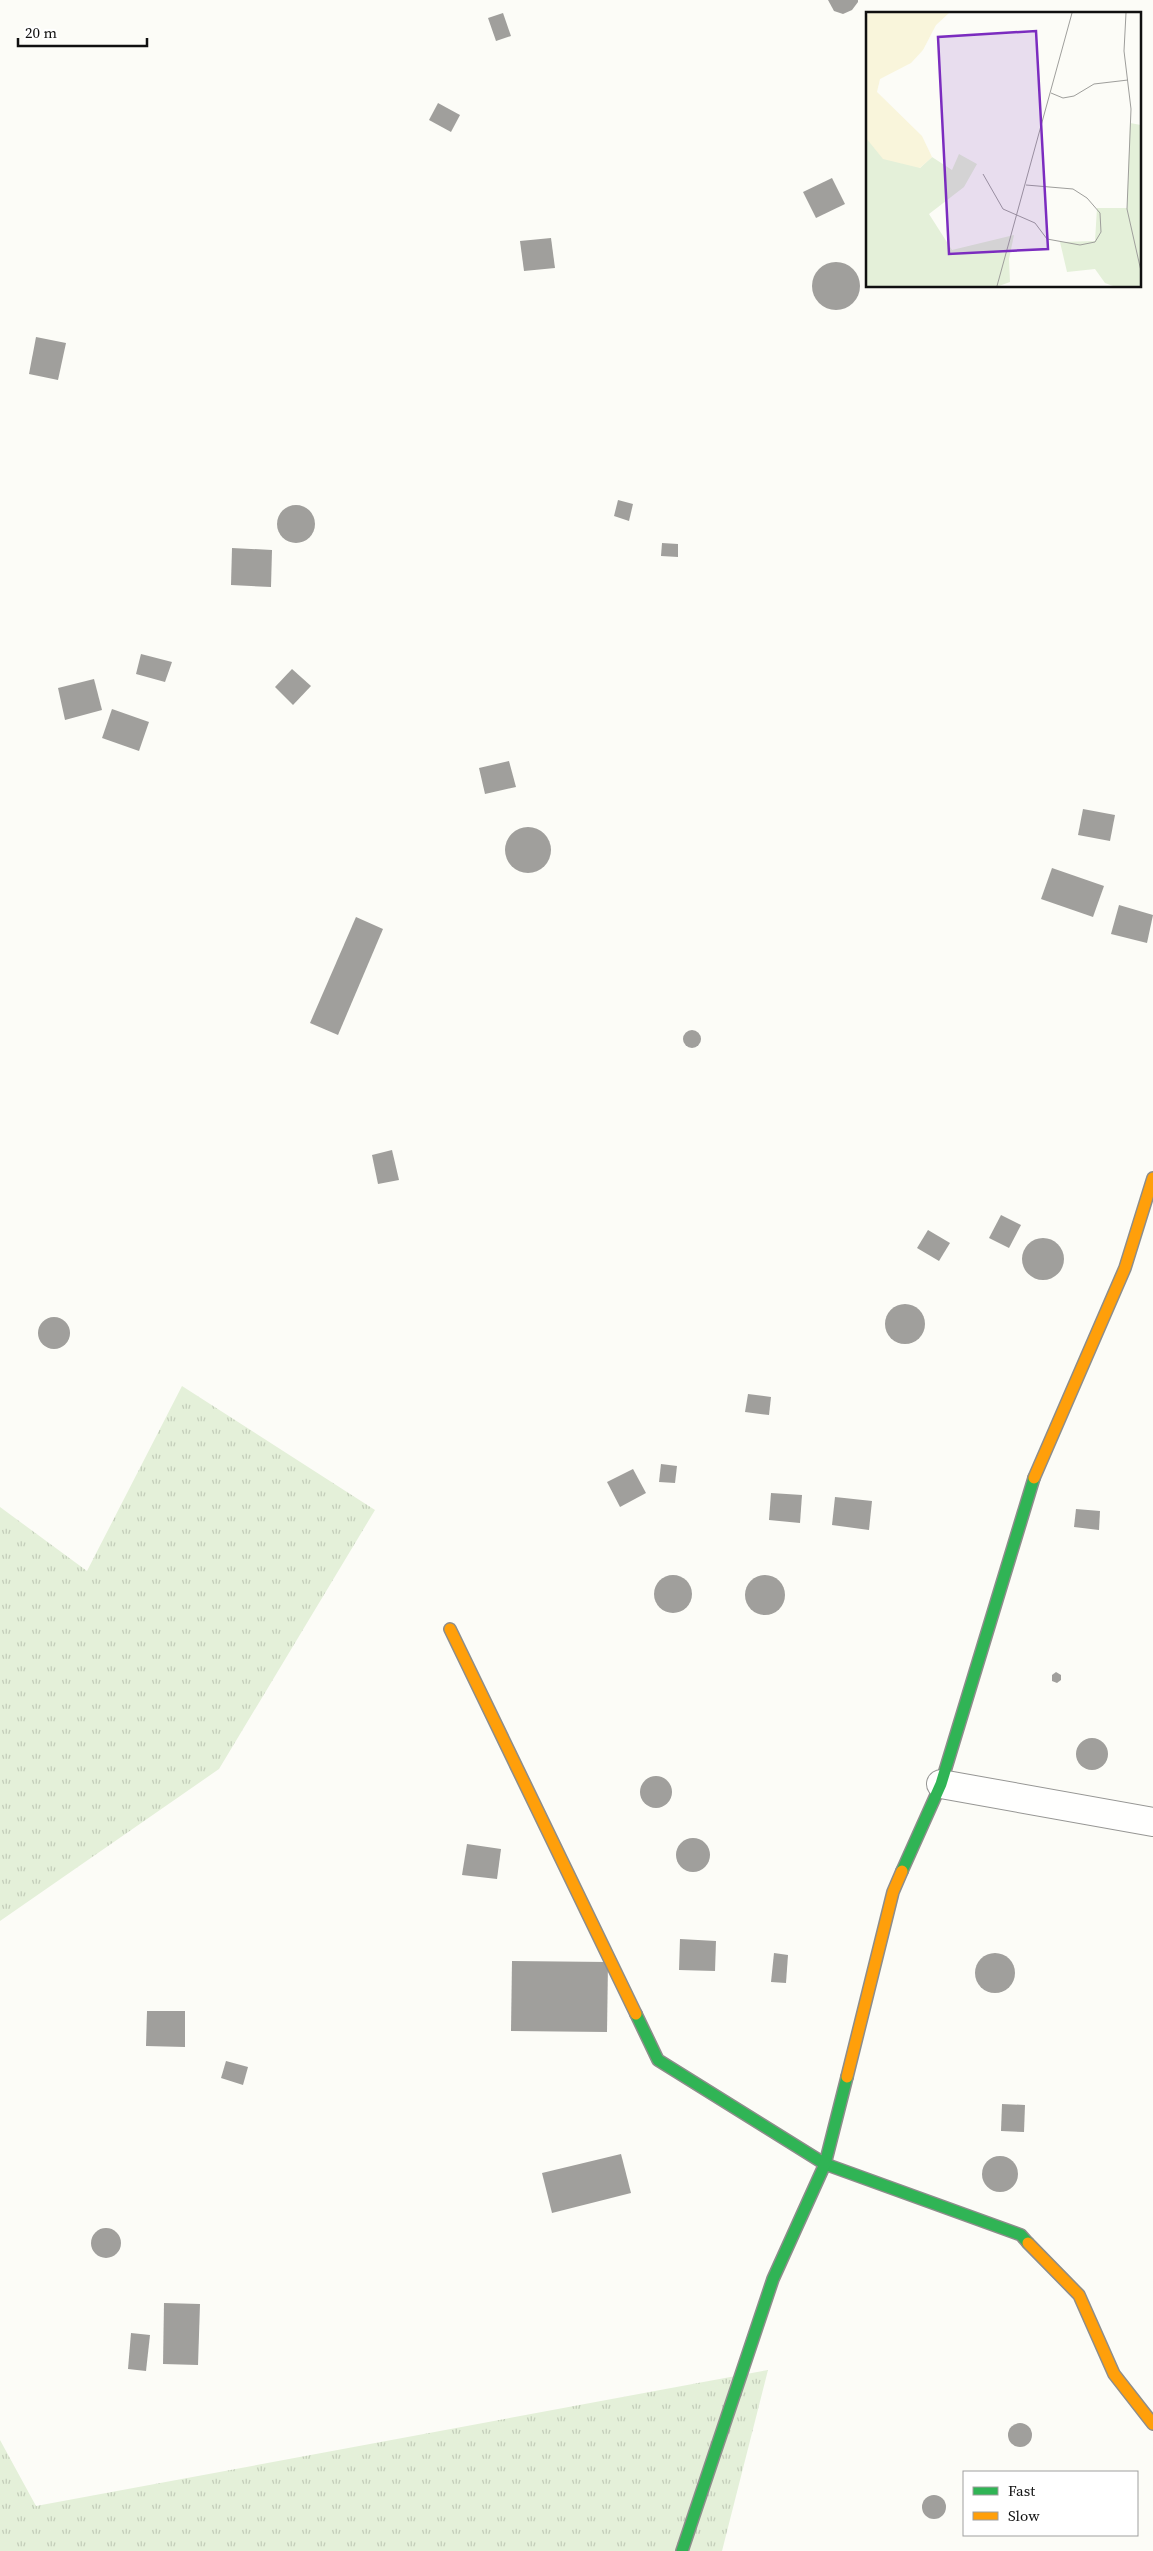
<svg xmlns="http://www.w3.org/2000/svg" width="1153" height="2551" font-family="'Source Serif 4',serif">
  <defs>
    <pattern id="grass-tufts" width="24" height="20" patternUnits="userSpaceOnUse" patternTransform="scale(1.25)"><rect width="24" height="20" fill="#e4f0d9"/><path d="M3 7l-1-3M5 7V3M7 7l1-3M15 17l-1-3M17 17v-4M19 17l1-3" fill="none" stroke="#c3cdb9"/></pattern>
  </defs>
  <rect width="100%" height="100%" fill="#fcfcf7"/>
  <g fill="url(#grass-tufts)">
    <path d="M182 1386 375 1510 219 1769 0 1921V1507L87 1571Z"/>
    <path d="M768 2370 722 2551H0V2440L36 2506Z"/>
  </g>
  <g fill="#a09f9c">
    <path d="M828 0H858V2L852 10 843 14 834 11Z"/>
    <path d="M503 13 511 36 496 41 488 18Z"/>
    <path d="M438 103 460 115 451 132 429 120Z"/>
    <path d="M832 178 845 204 816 218 803 192Z"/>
    <path d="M551 238 555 268 524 271 520 241Z"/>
    <circle cx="836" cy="286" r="24"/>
    <path d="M36 337 66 343 58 380 29 374Z"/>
    <path d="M618 500 633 504 629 521 614 516Z"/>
    <circle cx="296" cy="524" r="19"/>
    <path d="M662 543 678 544V557L661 556Z"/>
    <path d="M232 548 272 550 271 587 231 585Z"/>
    <path d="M141 654 172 662 165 682 136 674Z"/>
    <path d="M292 669 311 686 293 705 275 687Z"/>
    <path d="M94 679 102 710 65 720 58 688Z"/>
    <path d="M112 709 149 722 139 751 102 738Z"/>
    <path d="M509 761 516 787 485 794 479 768Z"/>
    <path d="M1083 809 1115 815 1110 841 1078 835Z"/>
    <circle cx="528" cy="850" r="23"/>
    <path d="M1052 868 1104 886 1093 917 1041 899Z"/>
    <path d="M1119 905 1153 915 1147 943 1111 934Z"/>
    <path d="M356 917 383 929 338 1035 310 1023Z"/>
    <circle cx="692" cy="1039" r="9"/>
    <path d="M392 1150 399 1180 378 1184 372 1155Z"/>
    <path d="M1001 1215 1021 1225 1009 1248 989 1238Z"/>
    <path d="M928 1230 950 1243 939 1261 917 1248Z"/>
    <circle cx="1043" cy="1259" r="21"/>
    <circle cx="905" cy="1324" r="20"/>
    <circle cx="54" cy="1333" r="16"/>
    <path d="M748 1394 771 1397 769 1415 745 1412Z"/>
    <path d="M661 1464 677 1466 675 1483 659 1482Z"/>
    <path d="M633 1469 646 1493 620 1507 607 1482Z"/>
    <path d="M771 1493 802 1495 800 1523 769 1520Z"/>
    <path d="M835 1497 872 1501 869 1530 832 1525Z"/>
    <path d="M1076 1509 1100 1511 1099 1530 1074 1527Z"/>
    <circle cx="673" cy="1594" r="19"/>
    <circle cx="765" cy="1595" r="20"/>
    <path d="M1056 1672 1061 1675V1680L1057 1683 1052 1681V1675Z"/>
    <circle cx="1092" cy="1754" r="16"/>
    <circle cx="656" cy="1792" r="16"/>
    <circle cx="693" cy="1855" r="17"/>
    <path d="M467 1844 501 1849 497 1879 462 1875Z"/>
    <path d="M680 1939 716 1941 715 1971 679 1970Z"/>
    <path d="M774 1953 788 1955 786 1983 771 1982Z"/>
    <circle cx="995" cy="1973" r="20"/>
    <path d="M512 1961 608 1962 607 2032 511 2031Z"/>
    <path d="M147 2011H185V2047L146 2046Z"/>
    <path d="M226 2061 248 2067 243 2085 221 2078Z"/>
    <path d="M1002 2104 1025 2105 1024 2132 1001 2131Z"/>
    <path d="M621 2154 631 2193 552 2213 542 2173Z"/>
    <circle cx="1000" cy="2174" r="18"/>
    <circle cx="106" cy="2243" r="15"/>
    <path d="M164 2303 200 2304 198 2365 163 2364Z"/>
    <path d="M131 2333 150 2335 146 2371 128 2369Z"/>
    <circle cx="1020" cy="2435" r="12"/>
    <circle cx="934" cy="2507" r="12"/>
  </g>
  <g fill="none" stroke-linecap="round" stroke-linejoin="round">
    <defs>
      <path id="street" d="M941 1784 1153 1822"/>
      <g id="fast">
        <path d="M902 1871 941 1784 1034 1478"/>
        <path d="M636 2014 658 2060 825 2164 1021 2235 1028 2243"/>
        <path d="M682 2551 773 2279 825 2164 847 2077"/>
      </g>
      <g id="slow">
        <path d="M1034 1478 1125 1268 1153 1178"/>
        <path d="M450 1629 636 2014"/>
        <path d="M847 2077 893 1892 902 1871"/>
        <path d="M1028 2243 1079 2295 1114 2374 1153 2424"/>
      </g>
    </defs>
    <use href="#street" stroke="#969694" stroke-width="30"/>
    <use href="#fast" stroke="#8d8d8b" stroke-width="14"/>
    <use href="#slow" stroke="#8d8d8b" stroke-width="14"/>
    <use href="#street" stroke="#fffffe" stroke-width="28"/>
    <use href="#fast" stroke="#30b455" stroke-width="11"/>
    <use href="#slow" stroke="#ff9f0a" stroke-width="11"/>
  </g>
  <g transform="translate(866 12)">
    <rect width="275" height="275" fill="#fcfcf7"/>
    <path d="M264 111 275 113V274H247L239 271 229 257 201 260 194 230 229 229 231 196H261ZM0 124 54 156 66 145 86 158 93 142 111 152 98 175 63 202 86 238 148 223 143 247 144 270 133 274H0Z" fill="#e4f0d9"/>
    <path d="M3 1H83L70 13 57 38 45 51 14 67 11 80 56 124 66 145 54 156 17 147 0 126V4Z" fill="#f9f5db"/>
    <path fill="none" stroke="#9e9e9b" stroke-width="1" d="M260 1 258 39 265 97 261 197 275 259M185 81 197 86 208 84 228 72 262 68M117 162 137 197 169 211 181 227 214 233 229 230 235 220 234 201 221 186 207 177 160 173M131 274 206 1"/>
    <path fill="#7b2cbf" fill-opacity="0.15" stroke="#7b2cbf" stroke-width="2.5" d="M170 19 182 237 83 242 72 25Z"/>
    <rect width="275" height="275" fill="none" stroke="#101010" stroke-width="2.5"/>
  </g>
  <rect x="963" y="2471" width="175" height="65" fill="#ffffff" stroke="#9f9f9f"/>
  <rect x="973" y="2487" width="25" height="8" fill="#30b455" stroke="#9f9f9f"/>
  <text x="1008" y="2496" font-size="15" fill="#101010">Fast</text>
  <rect x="973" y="2512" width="25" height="8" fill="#ff9f0a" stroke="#9f9f9f"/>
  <text x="1008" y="2521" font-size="15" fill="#101010">Slow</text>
  <path d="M18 38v8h129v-8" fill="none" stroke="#101010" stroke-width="2.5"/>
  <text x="25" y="38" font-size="15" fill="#101010" stroke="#ffffff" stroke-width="4" paint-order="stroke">20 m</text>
</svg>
